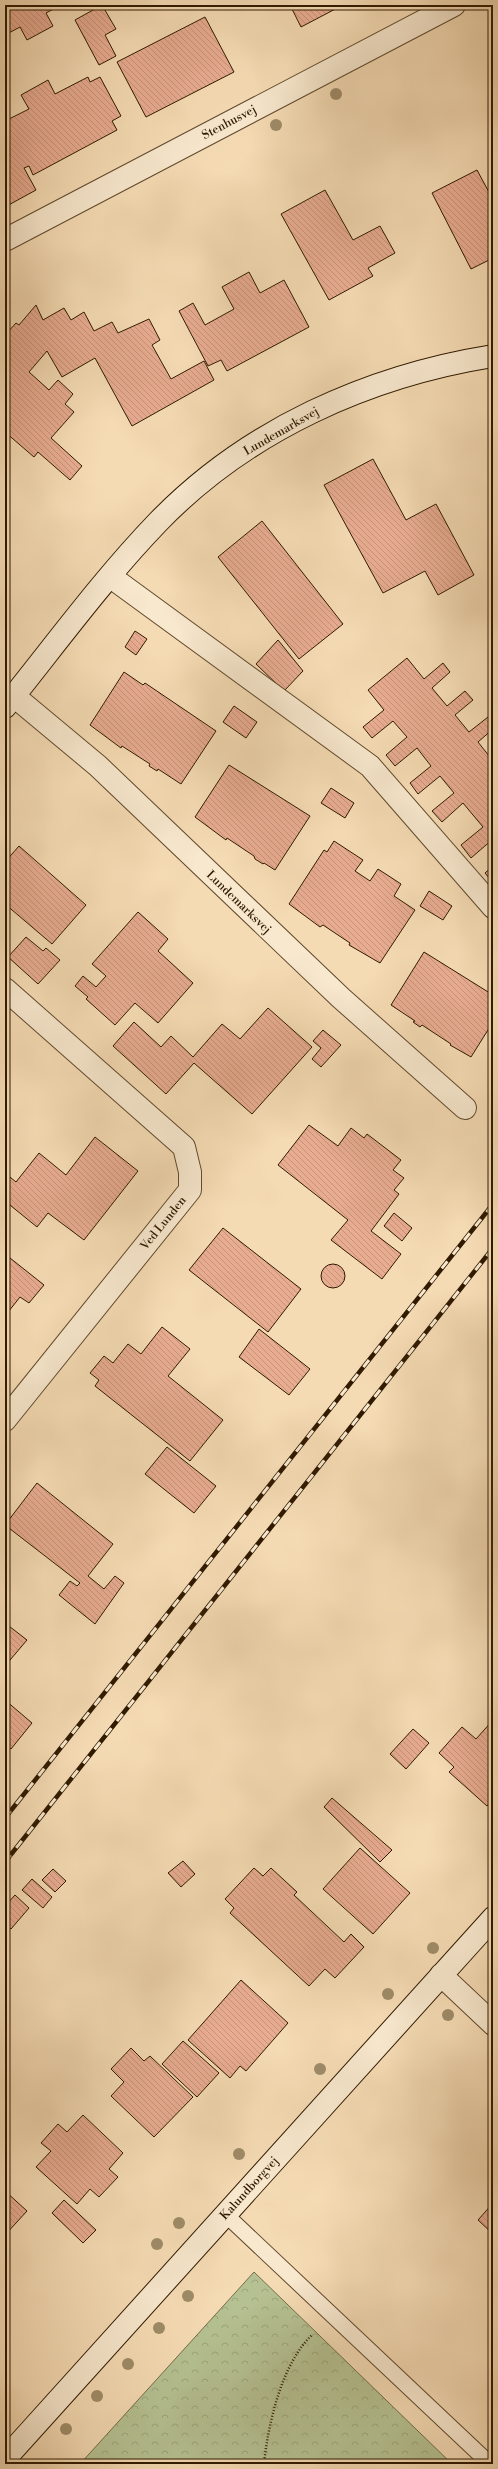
<svg xmlns="http://www.w3.org/2000/svg" width="498" height="2469" font-family="'Libre Bodoni',serif">
  <defs>
    <pattern id="park-crowns" width="20" height="18" patternUnits="userSpaceOnUse"><rect width="20" height="18" fill="#b5c192"/><path d="M2 6a3 3 0 1 1 6 0M12 15a3 3 0 1 1 6 0" fill="none" stroke="#9ca57c"/></pattern>
    <pattern id="building-back-hatch" width="6" height="6" patternUnits="userSpaceOnUse"><rect width="6" height="6" fill="#e8ac91"/><path d="M-1 5l2 2M0 0l6 6M5-1l2 2" fill="none" stroke="#c7937b"/></pattern>
  </defs>
  <rect width="100%" height="100%" fill="#f5dbb4"/>
  <filter id="stains"><feTurbulence type="fractalNoise" baseFrequency=".005" numOctaves="4"/><feColorMatrix values="0 0 0 0 .2 0 0 0 0 .09 0 0 0 0 .02 0 0 0 .5 -.17"/></filter>
  <radialGradient id="worn" r=".72"><stop offset=".6" stop-color="#630" stop-opacity="0"/><stop offset="1" stop-color="#630" stop-opacity=".3"/></radialGradient>
  <path fill="url(#park-crowns)" stroke="#726e49" d="M254 2272 452 2464H80Z"/>
  <g fill="url(#building-back-hatch)" stroke="#301a00">
    <path d="M5 5H61L46 13 53 26 27 40 20 27 5 35Z"/>
    <path d="M102 5 116 29 105 35 116 56 99 65 75 20Z"/>
    <path d="M290 5H343L301 27Z"/>
    <path d="M205 17 234 72 146 117 117 62Z"/>
    <path d="M88 77 90 82 100 77 121 116 112 121 117 130 33 175 29 166 24 168 36 190 5 207V121L29 109 21 95 48 80 55 94Z"/>
    <path d="M477 170 491 196 493 195V258L471 269 432 193Z"/>
    <path d="M325 190 353 240 380 226 395 253 368 268 373 276 329 300 281 214Z"/>
    <path d="M249 272 260 293 284 280 309 327 227 371 221 360 208 366 179 311 193 303 205 325 234 309 222 287Z"/>
    <path d="M36 305 43 320 64 308 71 320 84 312 94 331 112 322 118 333 149 319 160 340 152 345 171 379 204 361 214 380 132 426 95 358 62 377 47 351 29 372 49 390 58 380 73 394 65 404 74 412 51 438 82 466 70 480 38 452 34 457 5 432V335L16 323 19 325Z"/>
    <path d="M373 459 406 520 436 504 474 575 438 595 425 571 383 593 324 485Z"/>
    <path d="M262 521 343 624 299 659 218 557Z"/>
    <path d="M135 631 147 639 136 655 125 647Z"/>
    <path d="M278 640 303 671 284 691 256 664Z"/>
    <path d="M407 658 424 679 443 663 450 672 432 688 447 706 465 691 473 700 455 715 469 732 488 717 493 724V729L478 742 493 761V839L471 858 461 845 483 827 463 803 442 822 432 811 454 793 440 776 418 794 410 783 431 766 417 748 395 766 386 755 407 737 393 721 372 738 363 727 384 710 368 690Z"/>
    <path d="M124 672 143 685 145 683 216 731 181 784 158 769 157 771 149 766 150 764 122 746 121 748 90 725Z"/>
    <path d="M234 706 257 722 246 738 223 722Z"/>
    <path d="M229 765 310 816 275 870 264 863 263 864 255 859 254 856 227 838 226 840 195 817Z"/>
    <path d="M331 788 354 803 345 818 321 803Z"/>
    <path d="M334 841 363 860 355 871 370 881 378 869 401 884 394 896 415 910 380 963 349 945 350 943 323 925 320 927 289 904 324 850 327 852Z"/>
    <path d="M19 846 86 905 52 944 5 904V862Z"/>
    <path d="M493 866V883L485 873Z"/>
    <path d="M429 891 452 906 443 920 420 906Z"/>
    <path d="M138 912 168 939 158 951 193 983 158 1023 135 1003 115 1025 86 999 88 997 75 986 83 976 96 987 106 976 92 964Z"/>
    <path d="M26 937 43 951 46 948 60 960 38 984 8 957Z"/>
    <path d="M424 952 493 995V1022L471 1057 450 1045 451 1044 422 1025 420 1027 413 1022 415 1021 391 1005Z"/>
    <path d="M268 1008 312 1047 252 1114 194 1063 166 1094 113 1046 134 1022 161 1047 171 1036 193 1057 222 1024 240 1039Z"/>
    <path d="M323 1030 341 1045 321 1067 312 1059 321 1048 313 1041Z"/>
    <path d="M309 1125 338 1146 351 1128 364 1138 367 1134 401 1160 393 1170 404 1178 394 1190 399 1194 371 1231 401 1254 382 1279 331 1240 348 1220 278 1165Z"/>
    <path d="M95 1137 138 1171 84 1240 48 1213 37 1227 5 1201V1173L16 1182 39 1153 66 1175Z"/>
    <path d="M394 1213 412 1228 402 1241 384 1226Z"/>
    <path d="M223 1228 301 1289 268 1332 189 1270Z"/>
    <path d="M5 1254 44 1285 29 1303 20 1297 5 1316Z"/>
    <circle cx="333" cy="1276" r="12"/>
    <path d="M162 1327 190 1349 168 1376 223 1420 190 1461 95 1386 99 1380 90 1373 104 1356 113 1363 128 1344 141 1354Z"/>
    <path d="M259 1329 310 1369 289 1395 239 1357Z"/>
    <path d="M167 1447 216 1486 194 1513 145 1474Z"/>
    <path d="M37 1483 113 1544 88 1576 104 1589 115 1576 124 1583 95 1624 59 1595 70 1581 77 1586 80 1583 5 1525Z"/>
    <path d="M5 1623 27 1640 5 1666Z"/>
    <path d="M5 1700 32 1723 11 1749 5 1744Z"/>
    <path d="M493 1720V1799L487 1806 449 1772 454 1767 439 1753 462 1727 476 1739Z"/>
    <path d="M413 1729 429 1743 406 1769 390 1754Z"/>
    <path d="M332 1798 392 1850 380 1862 324 1807Z"/>
    <path d="M360 1848 410 1893 373 1934 323 1889Z"/>
    <path d="M183 1861 195 1874 181 1887 168 1873Z"/>
    <path d="M254 1868 263 1876 271 1868 297 1892 294 1895 344 1942 351 1934 364 1947 335 1978 325 1969 309 1986 230 1913 234 1908 225 1899Z"/>
    <path d="M53 1869 66 1881 55 1892 42 1880Z"/>
    <path d="M32 1879 52 1897 43 1908 22 1890Z"/>
    <path d="M15 1895 29 1908 11 1929 5 1924V1906Z"/>
    <path d="M241 1980 288 2023 246 2071 240 2066 230 2078 188 2040Z"/>
    <path d="M183 2041 219 2073 197 2097 162 2064Z"/>
    <path d="M131 2048 144 2061 150 2056 193 2097 154 2137 111 2096 124 2082 111 2069Z"/>
    <path d="M83 2115 123 2153 109 2169 118 2177 99 2197 90 2189 77 2204 36 2167 51 2151 41 2143 58 2124 67 2132Z"/>
    <path d="M5 2191 27 2211 5 2235Z"/>
    <path d="M64 2200 96 2230 83 2243 52 2213Z"/>
    <path d="M493 2203V2234L478 2220Z"/>
  </g>
  <g fill="none" stroke-linecap="round" stroke-linejoin="round">
    <defs>
      <path id="lane" d="M225 2214 490 2464"/>
      <g id="street">
        <path d="M5 240 454 5"/>
        <path d="M111 577 370 766 493 907"/>
        <path d="M14 696 98 766 341 998 465 1108"/>
        <path d="M5 989 184 1147 190 1172V1190L5 1420"/>
        <path d="M441 1975 493 2024"/>
      </g>
      <g id="secondary">
        <path d="M5 707C55 645 103 579 158 522 247 430 368 376 493 356"/>
        <path d="M5 2459 493 1918"/>
      </g>
    </defs>
    <use href="#lane" stroke="#614a2d" stroke-width="17"/>
    <use href="#street" stroke="#614a2d" stroke-width="24"/>
    <use href="#secondary" stroke="#301a00" stroke-width="24"/>
    <path stroke="#301a00" stroke-width="2.5" stroke-dasharray="1 2" stroke-linecap="butt" d="M264 2464C268 2424 282 2363 312 2335"/>
    <use href="#lane" stroke="#f8e8ce" stroke-width="15"/>
    <use href="#street" stroke="#f8e8ce" stroke-width="22"/>
    <use href="#secondary" stroke="#f8e8ce" stroke-width="22"/>
    <defs>
      <g id="rail">
        <path d="M5 1818 493 1204"/>
        <path d="M5 1862 493 1248"/>
      </g>
    </defs>
    <use href="#rail" stroke="#301a00" stroke-width="4.5"/>
    <use href="#rail" stroke="#f8e8ce" stroke-width="3" stroke-dasharray="9" stroke-linecap="butt"/>
  </g>
  <g fill="#9f8c69">
    <circle cx="336" cy="94" r="6"/>
    <circle cx="276" cy="125" r="6"/>
    <circle cx="433" cy="1948" r="6"/>
    <circle cx="388" cy="1994" r="6"/>
    <circle cx="448" cy="2015" r="6"/>
    <circle cx="320" cy="2069" r="6"/>
    <circle cx="239" cy="2154" r="6"/>
    <circle cx="179" cy="2223" r="6"/>
    <circle cx="157" cy="2244" r="6"/>
    <circle cx="188" cy="2296" r="6"/>
    <circle cx="159" cy="2328" r="6"/>
    <circle cx="128" cy="2364" r="6"/>
    <circle cx="97" cy="2396" r="6"/>
    <circle cx="66" cy="2429" r="6"/>
  </g>
  <g text-anchor="middle" stroke-width="3.5" stroke-linejoin="round" paint-order="stroke">
    <g font-size="12" fill="#301a00" stroke="#f8e8ce">
      <text transform="translate(229 122) rotate(-28)" y="4">Stenhusvej</text>
      <text transform="translate(281 431) rotate(-30)" y="4">Lundemarksvej</text>
      <text transform="translate(239 902) rotate(44)" y="4">Lundemarksvej</text>
      <text transform="translate(163 1223) rotate(-51)" y="4">Ved Lunden</text>
      <text transform="translate(249 2188) rotate(-48)" y="4">Kalundborgvej</text>
    </g>
  </g>
  <rect width="498" height="2469" fill="none" stroke="#f5dbb4" stroke-width="20"/>
  <rect x="6" y="6" width="486" height="2457" fill="none" stroke="#301a00" stroke-width="2"/>
  <rect x="10" y="10" width="478" height="2449" fill="none" stroke="#301a00"/>
  <rect width="100%" height="100%" filter="url(#stains)"/>
  <rect width="100%" height="100%" fill="url(#worn)"/>
</svg>
